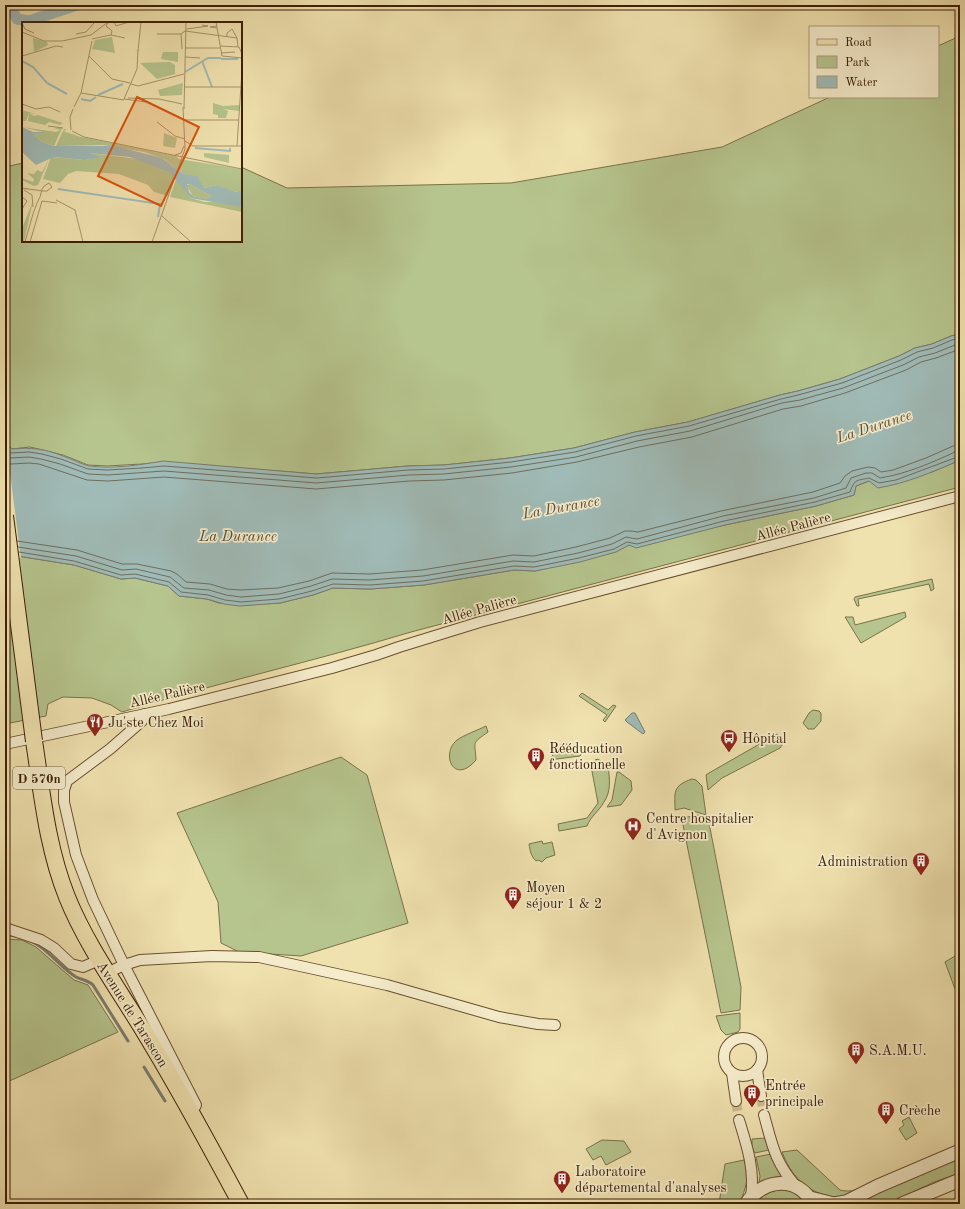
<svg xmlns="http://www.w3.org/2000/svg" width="965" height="1209" font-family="'Old Standard TT',serif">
  <rect width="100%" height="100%" fill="#f0e2af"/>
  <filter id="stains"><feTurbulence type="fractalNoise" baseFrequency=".005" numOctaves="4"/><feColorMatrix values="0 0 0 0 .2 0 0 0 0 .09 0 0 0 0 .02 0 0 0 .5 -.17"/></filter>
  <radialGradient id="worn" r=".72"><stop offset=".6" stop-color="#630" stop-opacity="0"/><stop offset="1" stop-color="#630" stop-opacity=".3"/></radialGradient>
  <g fill="#b6c48d" stroke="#7a724a">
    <path d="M960 36V334L951 336 932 344 915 348 899 356 840 379 798 391 780 395 688 422 635 432 574 448 510 458 444 465 408 466 316 474 163 462 142 464 107 466 88 465 63 455 30 447 12 449 5 443V167L23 163V241H241V167L287 188 511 183 722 147 830 97H938V46Z"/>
    <path d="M960 460V487L411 632C315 661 217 683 122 712L111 705 92 698 63 697 48 704 46 716 5 724V554L74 565 121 579 135 578 168 586 179 596 207 599 219 603 245 605 280 603 313 595 333 588 370 589 424 585 514 570 535 571 615 552 629 545 816 506 854 495 856 486 869 481 932 472Z"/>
    <path d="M932 579 934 589 931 591 929 584 858 599 859 606H857L854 599 855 597Z"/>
    <path d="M905 612 906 617 861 643 845 617H853L855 625Z"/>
    <path d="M582 693 608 710 613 705 616 706 605 722 603 720 607 715 579 696Z"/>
    <path d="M813 710 819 711 821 713V721L814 729H808L803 723 809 713Z"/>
    <path d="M486 726 488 732C471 744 475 741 476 760 454 786 440 754 457 740 464 735 478 730 486 726Z"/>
    <path d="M777 734 782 737C784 742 783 744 780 748L722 778 708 790 706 775 709 773Z"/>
    <path d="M563 742 582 753 580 756 549 760Z"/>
    <path d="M341 757 367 775 408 923 301 956 239 952 221 943 218 902 177 813Z"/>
    <path d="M598 759 608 767C610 779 611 792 604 802 599 811 591 816 587 826L559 831 558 824 587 818 598 803 591 766 595 760Z"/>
    <path d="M617 772H619L631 781 632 790 621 805 607 807 612 800Z"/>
    <path d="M692 779 696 780 702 786 706 815 684 808 675 810C675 792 672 786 692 779Z"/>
    <path d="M698 815 704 818 705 823H709L741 987 740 1010 721 1013 682 820 683 818Z"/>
    <path d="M542 841 543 844 552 842 555 855 546 858 542 862 538 860 536 861C531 856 530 851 529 844Z"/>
    <path d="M5 939 22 940 36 947 74 980 88 985 118 1032 5 1083Z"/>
    <path d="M960 953V986L955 989 945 962Z"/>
    <path d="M740 1013V1029L738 1032 726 1035 721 1030 716 1016Z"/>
    <path d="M909 1117 917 1133 906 1140 899 1129 904 1125 902 1121Z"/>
    <path d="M766 1138 768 1139 769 1150 755 1153 752 1148V1139Z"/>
    <path d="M602 1140 624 1141 631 1152 606 1165 601 1156 593 1160 586 1149Z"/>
    <path d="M797 1150 840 1190C850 1193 860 1189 870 1185 863 1188 844 1198 838 1198 836 1198 832 1197 829 1196 805 1191 791 1175 782 1152Z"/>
    <path d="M771 1154 782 1177H775L759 1183 760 1176 756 1157Z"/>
    <path d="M960 1158V1173L934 1182 887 1204H859L876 1194Z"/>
    <path d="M744 1160C751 1178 745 1187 740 1204H719L725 1164Z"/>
    <path d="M785 1189 795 1192 808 1204H755C762 1193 772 1191 785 1189Z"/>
  </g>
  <g fill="#a0bbb7" stroke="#787d70">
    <path d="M960 334V460C933 472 907 483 878 488L869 481 856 486 854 495 816 506 725 525 636 548 629 545 616 552 580 562 535 571 514 570 424 585 370 589 333 588 313 595 280 603 240 606 224 604 207 599 179 596 168 586 135 578 121 579 74 565 5 554V443L12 449C31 447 45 449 63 456 72 459 81 464 89 466 113 469 140 465 163 461L316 474 408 466 444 465 510 458 574 448 635 432 688 422 780 395 798 391 840 379 899 356 915 348 932 344 951 336Z"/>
    <path d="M632 713H635L645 732 643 734 627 722 625 720Z"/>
  </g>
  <path fill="#f0e2af" d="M5 441 6 442 21 558 5 556Z"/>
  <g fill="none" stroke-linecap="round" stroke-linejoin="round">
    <g stroke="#6e6e5e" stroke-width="1">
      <path d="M5 448 11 453 29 452 42 454 61 459 88 469 107 470 142 468 164 466 317 478 408 470 444 469 511 462 575 452 636 436 689 426 781 399 798 395 842 383 901 360 917 352 933 348 952 340 960 338"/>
      <path d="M5 455 11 458 29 457 41 459 60 464 88 474 108 475 164 471 316 483 409 475 444 474 511 467 576 457 637 441 690 431 782 403 800 400 843 388 903 365 919 357 935 353 960 343"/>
      <path d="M5 462 11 464 29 463 39 464 87 480 108 481 164 477 316 489 409 481 444 480 512 473 577 462 639 447 692 437 783 409 801 406 845 393 906 370 921 362 936 358 960 349"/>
      <path d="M17 541 77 550 122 564H137L171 571 177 574 186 582 210 584 227 589 241 590 278 588 309 581 332 573 369 574 422 570 513 555 534 556 576 547 610 538 625 531H631L638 532 721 511 813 492 840 483 845 476 852 471 868 467 875 468 881 472 893 470 926 458 953 446 960 445"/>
      <path d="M18 547 76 556 122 570 136 569 170 577 184 588 209 590 226 595 241 597 279 594 311 586 332 579 369 580 423 576 513 561 534 562 578 553 612 544 626 537 637 539 723 516 814 498 846 488 851 478 866 473H872L880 478C906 474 931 463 955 452L960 451"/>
      <path d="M19 552 74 561 121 575 135 574 169 582 181 592 208 595 225 600 241 602 279 599 312 591 333 584 370 585 423 581 514 566 534 567 579 558 614 549 627 542 637 544 724 521 815 502 850 492C855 479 855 481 869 478L879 483 896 480 960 456"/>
    </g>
    <g stroke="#787d70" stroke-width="3">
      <path d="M5 934 15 936"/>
      <path d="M33 942C50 951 60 967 76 977 82 980 88 980 93 985L128 1041"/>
      <path d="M144 1067 165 1101"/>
    </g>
    <path stroke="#a0bbb7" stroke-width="11" d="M11 5 12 9 17 19 29 21 77 5"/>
    <g stroke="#ccbb8d" stroke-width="10" stroke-dasharray="10 5" stroke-linecap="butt">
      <path d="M761 1096 764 1115"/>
      <path d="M736 1101 739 1120"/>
    </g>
    <defs>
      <g id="minor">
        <path d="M145 714 142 721 110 749 67 781 64 790V802L76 855 93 900 124 965 196 1105 195 1107"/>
        <path d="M5 744 169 709 332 668 376 655 399 647 480 622 960 496"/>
        <path d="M5 928 41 940 54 948 71 964 83 967 99 960"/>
        <path d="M107 973 124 965 140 960 212 956 259 957 387 985 499 1017 538 1024 555 1025"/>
        <circle cx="743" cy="1057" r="19"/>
        <path d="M757 1070 761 1096"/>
        <path d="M732 1073 736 1101"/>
        <path d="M764 1115C772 1144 775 1163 796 1186"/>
        <path d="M739 1120C747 1146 755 1170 751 1197"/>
      </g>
      <g id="tertiary">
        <path d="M810 1198 834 1204 846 1202 878 1186 960 1151"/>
        <path d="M746 1204C763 1178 798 1175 813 1204"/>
        <path d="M902 1204 960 1180"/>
      </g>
      <path id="primary" d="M34 741C42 793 47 847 67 897 88 949 123 995 151 1043 183 1096 212 1150 241 1204"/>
    </defs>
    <use href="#minor" stroke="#6a5030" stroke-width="12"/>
    <use href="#tertiary" stroke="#6a5030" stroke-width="15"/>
    <use href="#primary" stroke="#3d2006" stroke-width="18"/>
    <use href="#minor" stroke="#f5eccb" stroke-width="10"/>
    <use href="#tertiary" stroke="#f5eccb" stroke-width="13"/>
    <use href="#primary" stroke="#f0e2af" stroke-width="16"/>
    <defs>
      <path id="primary-bridge" d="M5 516 34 741"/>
    </defs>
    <use href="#primary-bridge" stroke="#3d2006" stroke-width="18" stroke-linecap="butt"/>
    <use href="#primary-bridge" stroke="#f0e2af" stroke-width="16"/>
  </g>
  <defs>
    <symbol id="restaurant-pin" viewBox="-11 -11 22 30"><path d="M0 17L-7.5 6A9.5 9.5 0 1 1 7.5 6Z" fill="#8f2418" stroke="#f5eccb"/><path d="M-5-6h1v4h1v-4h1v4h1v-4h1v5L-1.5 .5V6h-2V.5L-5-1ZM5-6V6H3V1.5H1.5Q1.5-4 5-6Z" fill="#fff"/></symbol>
    <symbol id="bus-pin" viewBox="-11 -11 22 30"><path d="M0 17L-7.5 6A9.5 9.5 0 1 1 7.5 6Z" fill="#8f2418" stroke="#f5eccb"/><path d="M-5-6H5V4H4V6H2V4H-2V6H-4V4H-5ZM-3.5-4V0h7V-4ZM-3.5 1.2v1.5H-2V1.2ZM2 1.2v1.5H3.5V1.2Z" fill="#fff"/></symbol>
    <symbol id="building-pin" viewBox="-11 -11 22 30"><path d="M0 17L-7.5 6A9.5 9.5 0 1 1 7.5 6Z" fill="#8f2418" stroke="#f5eccb"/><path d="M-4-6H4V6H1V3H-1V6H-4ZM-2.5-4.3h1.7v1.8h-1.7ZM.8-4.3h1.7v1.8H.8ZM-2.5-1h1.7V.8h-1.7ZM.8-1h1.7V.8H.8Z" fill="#fff"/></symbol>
    <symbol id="hospital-pin" viewBox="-11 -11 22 30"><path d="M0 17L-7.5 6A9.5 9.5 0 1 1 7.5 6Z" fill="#8f2418" stroke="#f5eccb"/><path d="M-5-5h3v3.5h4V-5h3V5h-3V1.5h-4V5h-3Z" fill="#fff"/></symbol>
  </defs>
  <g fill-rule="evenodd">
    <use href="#restaurant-pin" x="85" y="712" width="20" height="27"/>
    <use href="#bus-pin" x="719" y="728" width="20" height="27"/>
    <use href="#building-pin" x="526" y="746" width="20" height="27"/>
    <use href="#hospital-pin" x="623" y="816" width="20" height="27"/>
    <use href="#building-pin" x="911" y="851" width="20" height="27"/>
    <use href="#building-pin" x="503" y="885" width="20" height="27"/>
    <use href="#building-pin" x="846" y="1040" width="20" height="27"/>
    <use href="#building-pin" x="742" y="1083" width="20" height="27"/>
    <use href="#building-pin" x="876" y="1100" width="20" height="27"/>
    <use href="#building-pin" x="552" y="1169" width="20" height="27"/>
  </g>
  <g text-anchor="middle" stroke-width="3.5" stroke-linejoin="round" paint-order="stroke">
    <rect fill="#f5eccb" stroke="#745d41" stroke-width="1" x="13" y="767" width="52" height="22" rx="3"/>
    <g font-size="13" font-weight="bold" fill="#3d2006">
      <text x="39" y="783">D 570n</text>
    </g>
    <g font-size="14" fill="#3d2006" stroke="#f5eccb">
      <text transform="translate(793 526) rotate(-15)" y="5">Allée Palière</text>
      <text transform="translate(479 609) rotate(-16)" y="5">Allée Palière</text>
      <text transform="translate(167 694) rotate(-13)" y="5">Allée Palière</text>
      <text transform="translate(133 1014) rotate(58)" y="5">Avenue de Tarascon</text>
    </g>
    <g font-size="14" fill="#3d2006" stroke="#f5eccb" text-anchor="start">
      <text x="108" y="727">Ju'ste Chez Moi</text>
      <text x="742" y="743">Hôpital</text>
      <text x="549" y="753">Rééducation<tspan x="549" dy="16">fonctionnelle</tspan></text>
      <text x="646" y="823">Centre hospitalier<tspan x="646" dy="16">d'Avignon</tspan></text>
      <text x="908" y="866" text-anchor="end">Administration</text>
      <text x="526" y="892">Moyen<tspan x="526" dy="16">séjour 1 &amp; 2</tspan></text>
      <text x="869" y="1055">S.A.M.U.</text>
      <text x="765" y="1090">Entrée<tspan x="765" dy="16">principale</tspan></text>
      <text x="899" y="1115">Crèche</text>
      <text x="575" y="1176">Laboratoire<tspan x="575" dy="16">départemental d'analyses</tspan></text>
    </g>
    <g font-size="15" font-style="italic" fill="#5b4e3b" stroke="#f5eccb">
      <text transform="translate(874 426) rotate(-18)" y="5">La Durance</text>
      <text transform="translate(561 507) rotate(-10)" y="5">La Durance</text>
      <text x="238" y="541">La Durance</text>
    </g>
  </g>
  <g transform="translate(22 22)">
    <rect width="220" height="220" fill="#f0e2af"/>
    <path d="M90 15 93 31 70 27 73 18ZM11 16 25 20 26 23 12 30ZM141 30H156V40L139 37ZM148 40 153 43V52L135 57 118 41ZM161 61 160 73 138 74 136 68ZM191 81 201 84 217 83V89L201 87 206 89 204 96H196V93L191 92ZM0 88 14 92 7 91 12 94 16 93 41 101 38 103 27 100 23 103 6 99 7 91 4 99H0ZM0 105 34 110 38 108 32 106H40L32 124 20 120 10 111 21 110ZM42 107 45 108 41 109 59 115 154 134 157 137 220 147V168L212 170 196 163 182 166 174 156 161 152 142 137 122 130 81 123 34 124ZM142 111 155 116 153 126 141 124ZM67 131 116 137 148 151 153 155 146 174 132 170 126 163 97 152 54 149 46 152 38 161 21 157 29 135 63 138 81 135ZM182 131 207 133V141L182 135ZM27 137 16 163 12 164 0 158V156L11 160 12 157 5 151 12 152 15 148 20 150ZM154 157 169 176 182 180H197L219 184 220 190 148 175ZM164 163H169L190 174 184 177 171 174ZM11 179 2 220H0V206Z" fill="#b6c48d"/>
    <path d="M0 105 11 110H21L22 111H10L20 120 31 124H93L140 136 161 152 175 154 182 166 196 163 213 170 220 168V185L169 176 148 151 108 135 67 131 81 135 63 138 32 135 14 143 0 130ZM165 162 169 163 190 174 184 177 171 174 167 170Z" fill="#a0bbb7" fill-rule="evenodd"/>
    <path fill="none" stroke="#a0bbb7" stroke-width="2" d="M199 37H216M0 39 11 45 25 61 45 72M180 39 190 65M163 50 186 36H199M76 73 101 62M59 77 68 79 74 75M173 126 208 129V126M36 167 138 182 136 195"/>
    <path fill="none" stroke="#a8946b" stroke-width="1" d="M92 0 94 4 107 0M194 0 200 34 220 36M0 1 3 7 12 11M195 4 188 5 195 6M165 7 186 4 180 3M0 10 22 19H40L69 13 86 0M54 12 64 10 72 1M135 12H159L163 9 215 16 216 25M159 12 160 27M89 13 103 16M205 15V11L210 7 215 16M70 17 89 13 90 9 84 4 86 1M198 24 217 25 220 32M163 26H198M116 28 115 47 102 77 124 80M116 29 119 0M199 31 213 30M0 34 34 24 41 25M67 34 90 57 108 61M163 35 178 36M109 62 116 64 162 52M162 65H219M59 71 102 78M106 76 137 77 160 82M0 82 14 87 27 85 38 90M52 85 59 71 70 19M162 87 164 0M162 98H217M135 100 153 114 163 117M26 104 41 106M49 108 48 95 51 87M50 109 62 115 220 147M163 119 171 124H220M215 124 220 48M153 133 159 131 162 124M0 166 6 167 14 168 21 169H25L30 165 27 161 22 164 20 167 18 175 15 181 11 192 3 220M2 168 10 173 11 185M0 175 5 179 0 187M34 178 53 188 61 220M140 194 169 220M8 220 20 179 35 181M130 220 163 127 161 85"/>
    <path fill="#d7530b" fill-opacity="0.15" stroke="#d7530b" stroke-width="2" d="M115 75 177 105 139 184 76 154Z"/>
    <rect width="220" height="220" fill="none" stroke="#3d2006" stroke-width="2"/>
  </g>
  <rect width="965" height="1209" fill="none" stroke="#f0e2af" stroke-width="20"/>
  <rect x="6" y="6" width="953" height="1197" fill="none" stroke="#3d2006" stroke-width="2"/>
  <rect x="10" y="10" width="945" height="1189" fill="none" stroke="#3d2006"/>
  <rect x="809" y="26" width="130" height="72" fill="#f5eccb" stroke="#ab9a7c"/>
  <rect x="817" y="39" width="20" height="6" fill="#f0e2af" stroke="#ab9a7c"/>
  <text x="845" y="46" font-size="12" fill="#3d2006">Road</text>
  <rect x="817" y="56" width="20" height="12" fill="#b6c48d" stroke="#ab9a7c"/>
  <text x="845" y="66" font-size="12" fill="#3d2006">Park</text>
  <rect x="817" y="76" width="20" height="12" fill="#a0bbb7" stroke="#ab9a7c"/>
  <text x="845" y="86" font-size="12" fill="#3d2006">Water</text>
  <rect width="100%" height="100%" filter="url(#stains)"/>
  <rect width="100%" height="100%" fill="url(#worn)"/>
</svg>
